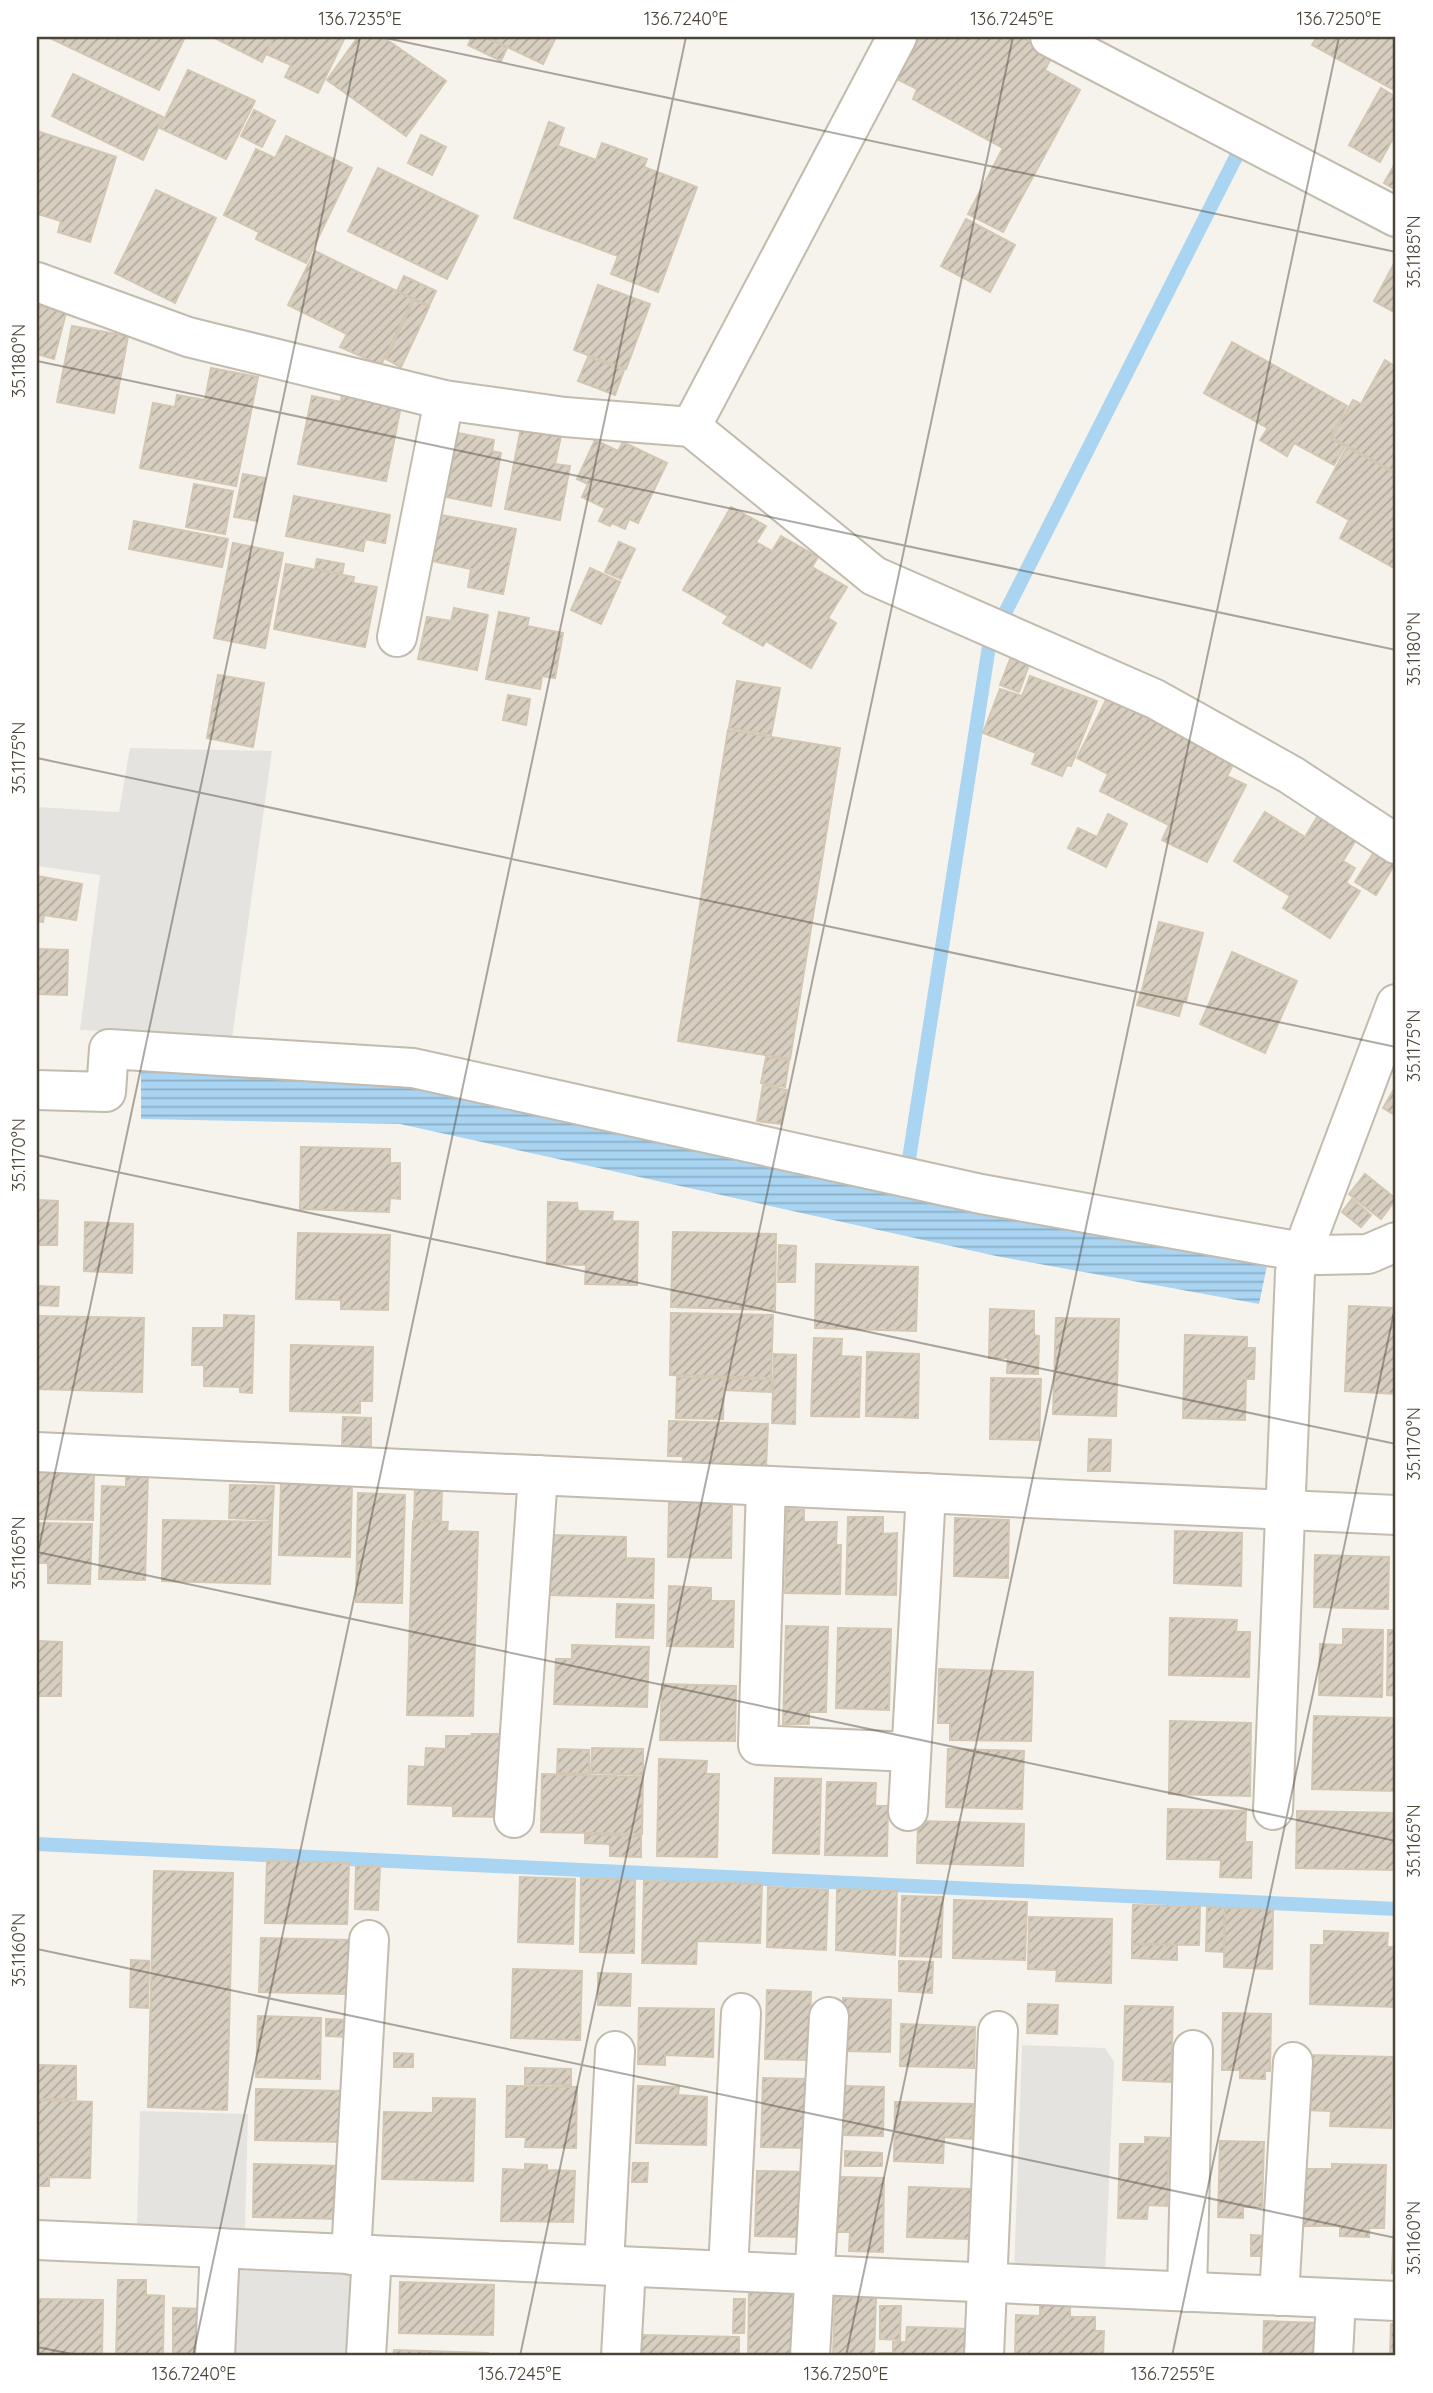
<svg xmlns="http://www.w3.org/2000/svg" width="1433" height="2393" font-family="Quicksand,sans-serif">
  <defs>
    <pattern id="water-rules" width="6" height="5" patternUnits="userSpaceOnUse" patternTransform="scale(1.75)"><rect width="6" height="5" fill="#a9d4f2"/><path d="M0 2.5h6" fill="none" stroke="#8caec5"/></pattern>
    <pattern id="building-hatch" width="6" height="6" patternUnits="userSpaceOnUse" patternTransform="scale(1.75)"><rect width="6" height="6" fill="#d8cfc1"/><path d="M-1 1l2-2M0 6l6-6M5 7l2-2" fill="none" stroke="#b1aa9e"/></pattern>
  </defs>
  <rect width="100%" height="100%" fill="#f6f3ec"/>
  <g fill="#e5e3e0">
    <path d="M130 748 272 751 232 1038 80 1030 100 875 37 866V807L119 812Z"/>
    <path d="M1022 2045 1105 2048 1114 2062 1105 2276 1014 2273Z"/>
    <path d="M140 2111 248 2114 245 2230 137 2227Z"/>
    <path d="M234 2262 344 2267 356 2283 353 2356H230Z"/>
  </g>
  <path fill="url(#water-rules)" d="M141 1070 412 1086 1268 1261 1259 1304 996 1256 400 1124 141 1119Z"/>
  <g fill="none" stroke-linecap="round" stroke-linejoin="round">
    <g stroke="#a9d4f2" stroke-width="14">
      <path d="M1006 611 1237 155"/>
      <path d="M909 1159 989 646"/>
      <path d="M37 1844 1396 1909"/>
    </g>
  </g>
  <g fill="url(#building-hatch)" stroke="#d3c7b4" stroke-width="2">
    <path d="M48 37H185L159 90Z"/>
    <path d="M213 37H274L262 62Z"/>
    <path d="M274 37H345L318 93 285 77 291 65 266 54Z"/>
    <path d="M358 37H383L446 81 406 136 327 80Z"/>
    <path d="M472 37H485L507 48 501 61 468 45Z"/>
    <path d="M486 37H556L543 64Z"/>
    <path d="M920 37H1021L1053 54 1045 70 1080 90 1003 232 968 214 1003 148 913 99 917 89 897 79Z"/>
    <path d="M1317 37H1396V91L1312 45Z"/>
    <path d="M188 70 255 101 226 159 160 128Z"/>
    <path d="M73 74 163 117 143 160 52 116Z"/>
    <path d="M1381 88 1396 97V133L1380 162 1349 145Z"/>
    <path d="M254 110 275 121 262 147 241 136Z"/>
    <path d="M549 122 564 128 558 146 596 160 602 143 647 159 644 167 697 187 658 292 611 274 618 256 514 218Z"/>
    <path d="M37 131 116 157 90 242 58 232 61 221 38 214 40 204 37 203Z"/>
    <path d="M421 135 446 147 432 175 408 163Z"/>
    <path d="M286 136 352 168 306 263 256 239 259 232 224 215 256 149 275 158Z"/>
    <path d="M1396 162V190L1384 183Z"/>
    <path d="M378 168 478 216 447 279 348 231Z"/>
    <path d="M156 190 216 218 175 303 115 273Z"/>
    <path d="M966 219 1015 245 990 292 941 266Z"/>
    <path d="M315 251 413 299 381 365 340 347 347 334 288 305Z"/>
    <path d="M1396 260V313L1374 301Z"/>
    <path d="M404 276 436 291 429 306 397 291Z"/>
    <path d="M598 285 650 304 626 369 574 350Z"/>
    <path d="M414 300 429 307 401 367 386 359Z"/>
    <path d="M37 305 66 313 54 359 37 354Z"/>
    <path d="M72 326 128 336 114 413 57 402Z"/>
    <path d="M1232 342 1347 406 1330 438 1345 446 1334 465 1294 443 1287 456 1260 440 1268 428 1204 393Z"/>
    <path d="M588 357 624 370 615 395 578 381Z"/>
    <path d="M1385 360 1396 367V473L1332 437 1353 400 1361 404Z"/>
    <path d="M211 368 258 377 236 486 140 468 153 403 175 407 177 395 205 400Z"/>
    <path d="M342 395 401 406 386 481 298 464 312 396 341 402Z"/>
    <path d="M521 428 561 436 555 464 570 466 560 520 505 509Z"/>
    <path d="M458 433 494 440 492 451 501 453 491 506 446 497Z"/>
    <path d="M595 440 618 451 623 442 667 463 638 523 629 519 625 529 612 523 610 526 599 521 605 508 582 497 588 484 577 479Z"/>
    <path d="M1347 447 1396 474V569L1340 538 1349 520 1317 502Z"/>
    <path d="M243 474 265 478 257 521 234 517Z"/>
    <path d="M194 484 233 491 225 534 186 527Z"/>
    <path d="M294 496 390 515 385 543 365 539 363 551 286 536Z"/>
    <path d="M731 507 766 526 756 542 772 551 781 536 818 557 812 567 847 587 828 618 836 623 811 668 766 641 763 646 723 623 728 616 683 590Z"/>
    <path d="M441 515 516 529 503 594 468 587 471 569 432 561Z"/>
    <path d="M134 521 228 539 222 567 129 549Z"/>
    <path d="M619 542 635 549 621 579 605 572Z"/>
    <path d="M233 543 283 553 265 648 214 638Z"/>
    <path d="M317 559 344 564 342 574 315 569Z"/>
    <path d="M286 564 354 577 353 583 377 587 365 647 274 629Z"/>
    <path d="M590 568 620 582 601 624 571 610Z"/>
    <path d="M454 608 488 615 477 670 418 659 427 617 451 621Z"/>
    <path d="M499 612 529 618 527 626 563 633 555 678 542 676 540 689 486 679Z"/>
    <path d="M1014 649 1032 657 1019 692 1000 685Z"/>
    <path d="M218 675 264 683 253 747 207 738Z"/>
    <path d="M1030 676 1097 701 1071 766 1067 765 1062 776 1032 764 1036 753 983 733 1000 689 1022 696Z"/>
    <path d="M737 681 780 688 771 735 729 728Z"/>
    <path d="M508 695 530 699 526 725 503 720Z"/>
    <path d="M1107 698 1235 761 1227 776 1246 785 1207 862 1162 840 1169 825 1100 791 1108 774 1077 758Z"/>
    <path d="M728 730 840 748 790 1059 678 1041Z"/>
    <path d="M1265 812 1305 837 1319 814 1357 838 1343 861 1355 868 1346 883 1360 891 1330 938 1283 908 1290 896 1234 861Z"/>
    <path d="M1108 814 1127 824 1106 867 1068 848 1078 828 1097 837Z"/>
    <path d="M1376 849 1396 862 1376 895 1355 882Z"/>
    <path d="M37 876 82 884 76 920 44 915 43 922 37 921Z"/>
    <path d="M1159 922 1203 933 1186 1001 1142 990Z"/>
    <path d="M37 949 68 950 67 995 37 994Z"/>
    <path d="M1232 952 1297 981 1265 1053 1200 1024Z"/>
    <path d="M1141 992 1183 1002 1179 1016 1137 1005Z"/>
    <path d="M766 1057 789 1060 785 1087 761 1083Z"/>
    <path d="M763 1085 787 1090 781 1124 757 1121Z"/>
    <path d="M1396 1086V1116L1383 1108Z"/>
    <path d="M301 1147 390 1149V1163H400V1199L390 1198 389 1212 300 1209Z"/>
    <path d="M1365 1174 1396 1199 1381 1219 1349 1194Z"/>
    <path d="M1352 1199 1371 1215 1361 1227 1342 1212Z"/>
    <path d="M37 1200 58 1201 57 1245H37Z"/>
    <path d="M548 1202 577 1203 578 1211 613 1212 612 1221 638 1222 637 1285 585 1284 586 1265 547 1264Z"/>
    <path d="M85 1222 133 1224 132 1273 84 1271Z"/>
    <path d="M673 1232 776 1234 775 1310 671 1307Z"/>
    <path d="M298 1233 390 1235 388 1310 341 1309V1300L296 1299Z"/>
    <path d="M779 1245 796 1246 795 1282H778Z"/>
    <path d="M816 1264 918 1267 916 1331 815 1328Z"/>
    <path d="M37 1286 59 1287 58 1306 37 1305Z"/>
    <path d="M1349 1306 1396 1308V1394L1345 1391Z"/>
    <path d="M990 1309 1034 1311V1335L1039 1336 1038 1374 1007 1373 1008 1358H989Z"/>
    <path d="M671 1313 773 1315 771 1378 670 1375Z"/>
    <path d="M224 1315 254 1316 252 1393 240 1392V1387L204 1386V1365H192L193 1328H224Z"/>
    <path d="M37 1316 144 1318 142 1392 37 1389Z"/>
    <path d="M1056 1318 1119 1319 1116 1416 1053 1414Z"/>
    <path d="M1185 1335 1247 1337V1348H1255L1254 1379H1246L1245 1420 1183 1418Z"/>
    <path d="M814 1338 842 1339 841 1356 861 1357 859 1417 811 1416Z"/>
    <path d="M291 1345 373 1347 372 1401H360V1413L290 1411Z"/>
    <path d="M867 1352 919 1354 918 1418 866 1416Z"/>
    <path d="M774 1354 796 1355 795 1424 772 1423Z"/>
    <path d="M677 1377 724 1378 723 1419 676 1418Z"/>
    <path d="M725 1378 772 1380 771 1392 725 1390Z"/>
    <path d="M991 1378 1041 1379 1039 1440 990 1439Z"/>
    <path d="M343 1417 371 1418V1448L342 1446Z"/>
    <path d="M669 1421 768 1424 766 1468 683 1466V1456H668Z"/>
    <path d="M1089 1439 1111 1440 1110 1471H1088Z"/>
    <path d="M37 1471 94 1472 93 1520 37 1519Z"/>
    <path d="M126 1474H148L145 1580 99 1579 102 1486 126 1487Z"/>
    <path d="M281 1483 352 1485 350 1557 279 1555Z"/>
    <path d="M230 1485 274 1486 272 1520 229 1518Z"/>
    <path d="M415 1487 442 1488 441 1521 414 1520Z"/>
    <path d="M358 1493 405 1495 402 1603 356 1602Z"/>
    <path d="M669 1502 732 1503 731 1558 668 1557Z"/>
    <path d="M787 1509 804 1510V1522H837L836 1545H841L840 1594 785 1593Z"/>
    <path d="M848 1517H883V1534L897 1533 896 1595 846 1594Z"/>
    <path d="M955 1518 1009 1520 1008 1578 954 1576Z"/>
    <path d="M163 1520 272 1522 270 1584 162 1581Z"/>
    <path d="M413 1521 448 1522 447 1531 478 1532 473 1716 407 1715Z"/>
    <path d="M37 1523 92 1524 90 1584 48 1583V1563H37Z"/>
    <path d="M1175 1531 1242 1533 1241 1586 1174 1583Z"/>
    <path d="M551 1535 626 1537V1558L654 1559 653 1598 549 1595Z"/>
    <path d="M1315 1555 1389 1557 1388 1609 1314 1607Z"/>
    <path d="M669 1586 711 1588V1601H734L733 1647 667 1646Z"/>
    <path d="M617 1604 654 1605 653 1638 616 1637Z"/>
    <path d="M1170 1618 1237 1620 1236 1632H1250L1249 1677 1169 1675Z"/>
    <path d="M786 1626 828 1627 826 1712H809V1724H783Z"/>
    <path d="M838 1628 891 1629 889 1710 836 1708Z"/>
    <path d="M1343 1629 1383 1630 1382 1697 1319 1695 1320 1644 1343 1645Z"/>
    <path d="M1388 1630H1396V1696L1387 1695Z"/>
    <path d="M37 1641 62 1642 61 1696H37Z"/>
    <path d="M572 1645 649 1647 647 1707 554 1704 556 1659H572Z"/>
    <path d="M939 1669 1033 1672 1031 1741 950 1740V1723H938Z"/>
    <path d="M662 1684 736 1686 735 1741 660 1740Z"/>
    <path d="M1314 1716 1396 1718V1791L1312 1789Z"/>
    <path d="M1170 1721 1251 1723 1250 1796 1169 1794Z"/>
    <path d="M472 1734H503L501 1817 453 1816V1806L408 1804 409 1766 425 1767 426 1748 446 1749V1736H473Z"/>
    <path d="M592 1748 643 1749V1775L591 1773Z"/>
    <path d="M558 1749 589 1750V1774L557 1773Z"/>
    <path d="M948 1749 1024 1751 1022 1809 946 1807Z"/>
    <path d="M659 1759 707 1761 706 1774H719L717 1857 657 1856Z"/>
    <path d="M542 1774 643 1777 642 1834 541 1832Z"/>
    <path d="M775 1778 821 1779 819 1854 773 1853Z"/>
    <path d="M827 1782 876 1783 875 1806H888L887 1856 825 1855Z"/>
    <path d="M1168 1809 1246 1811 1245 1842H1252L1251 1878 1220 1877 1221 1860 1167 1859Z"/>
    <path d="M1297 1811 1396 1813V1870L1296 1868Z"/>
    <path d="M918 1821 1024 1824 1023 1866 917 1863Z"/>
    <path d="M585 1834 641 1836V1857L610 1856V1844L585 1843Z"/>
    <path d="M267 1861 349 1863 347 1924 265 1923Z"/>
    <path d="M356 1866 380 1867 378 1910 355 1909Z"/>
    <path d="M154 1871 233 1873 227 2110 148 2107Z"/>
    <path d="M520 1877 575 1879 573 1944 518 1942Z"/>
    <path d="M581 1878 635 1880 634 1953 580 1952Z"/>
    <path d="M644 1881 762 1884 760 1943 697 1941 696 1964 642 1963Z"/>
    <path d="M768 1887 828 1890 826 1950 767 1947Z"/>
    <path d="M837 1889 897 1891 895 1955 836 1950Z"/>
    <path d="M902 1896 943 1897 941 1957 900 1956Z"/>
    <path d="M954 1900 1027 1902 1025 1960 953 1958Z"/>
    <path d="M1133 1905 1200 1907 1199 1945 1132 1944Z"/>
    <path d="M1207 1907 1225 1908 1224 1952 1206 1951Z"/>
    <path d="M1225 1908 1273 1910 1272 1969 1224 1967Z"/>
    <path d="M1029 1917 1112 1919 1111 1983 1056 1981 1057 1970 1028 1969Z"/>
    <path d="M1324 1931 1388 1933 1387 1947H1396V2007L1310 2004 1311 1945H1324Z"/>
    <path d="M261 1938 349 1940 348 1994 259 1992Z"/>
    <path d="M1132 1944 1177 1945V1960L1132 1958Z"/>
    <path d="M131 1960 149 1961 148 2008 130 2007Z"/>
    <path d="M899 1961 933 1962 932 1993 899 1991Z"/>
    <path d="M513 1969 582 1971 580 2040 511 2038Z"/>
    <path d="M598 1973 631 1974 630 2006 598 2005Z"/>
    <path d="M767 1990 811 1992 809 2060 765 2059Z"/>
    <path d="M843 1998 891 2000 890 2052 842 2051Z"/>
    <path d="M1028 2004 1058 2005 1057 2034 1027 2033Z"/>
    <path d="M1125 2006 1173 2007 1171 2082 1123 2080Z"/>
    <path d="M639 2008 714 2009 713 2057 665 2055V2065L638 2064Z"/>
    <path d="M1223 2013 1271 2014 1270 2071H1265V2079L1240 2078V2070H1222Z"/>
    <path d="M258 2016 321 2018 320 2079 256 2077Z"/>
    <path d="M326 2019 349 2020V2037L326 2036Z"/>
    <path d="M901 2024 975 2027 974 2068 900 2066Z"/>
    <path d="M394 2053 413 2054V2067H394Z"/>
    <path d="M1306 2055 1393 2057 1391 2128 1330 2126 1331 2111 1305 2110Z"/>
    <path d="M37 2065 76 2066V2099H37Z"/>
    <path d="M525 2068 571 2069V2085L525 2084Z"/>
    <path d="M763 2078 807 2079 805 2148 761 2147Z"/>
    <path d="M507 2086 577 2087 576 2148 525 2147 526 2137H506Z"/>
    <path d="M638 2086 679 2087 678 2095 707 2097 706 2145 636 2143Z"/>
    <path d="M843 2086 884 2087 883 2136 842 2135Z"/>
    <path d="M256 2089 344 2091 342 2142 255 2140Z"/>
    <path d="M433 2098 475 2099 473 2181 382 2179 384 2112 433 2113Z"/>
    <path d="M37 2100 92 2102 90 2178 49 2177V2186H37Z"/>
    <path d="M895 2102 973 2104 972 2139 944 2137 943 2163 894 2161Z"/>
    <path d="M1145 2137 1169 2138 1167 2206 1148 2205 1147 2219 1118 2218 1120 2144H1145Z"/>
    <path d="M1220 2141 1264 2142 1262 2207H1243V2218L1218 2217Z"/>
    <path d="M845 2151 882 2153V2166H845Z"/>
    <path d="M633 2163H648L647 2182H632Z"/>
    <path d="M254 2164 343 2166 342 2219 253 2217Z"/>
    <path d="M525 2164 547 2165V2170L575 2171 573 2222 501 2221 503 2169 525 2170Z"/>
    <path d="M1332 2164 1386 2165 1384 2228H1369V2237L1340 2236V2226H1303L1304 2169H1332Z"/>
    <path d="M757 2171 806 2172 804 2237 755 2236Z"/>
    <path d="M838 2177 884 2178 883 2252 849 2251 850 2232H836Z"/>
    <path d="M909 2187 971 2189 970 2239 907 2237Z"/>
    <path d="M1394 2221H1396V2273H1392Z"/>
    <path d="M1251 2235 1264 2236V2256H1251Z"/>
    <path d="M118 2280H146V2295L164 2296 163 2356H116Z"/>
    <path d="M400 2282 494 2285 493 2335 399 2333Z"/>
    <path d="M749 2292 793 2293 792 2356H748Z"/>
    <path d="M835 2297 876 2298 874 2356H833Z"/>
    <path d="M37 2299 103 2300 102 2356 37 2355Z"/>
    <path d="M734 2299H745L744 2333H733Z"/>
    <path d="M1040 2303H1070V2317H1095V2331H1104L1103 2356H1015L1016 2315 1040 2316Z"/>
    <path d="M880 2306H901L900 2340 880 2339Z"/>
    <path d="M173 2308 206 2309 205 2356H173Z"/>
    <path d="M1264 2321 1318 2323V2356H1263Z"/>
    <path d="M1391 2324H1396V2356H1390Z"/>
    <path d="M907 2327 970 2329 969 2356H879V2353H893V2342H906Z"/>
    <path d="M639 2335 739 2337V2356H639Z"/>
    <path d="M394 2350 488 2353V2356H393Z"/>
  </g>
  <g fill="none" stroke-linecap="round" stroke-linejoin="round">
    <defs>
      <g id="minor">
        <path d="M1050 37 1396 217"/>
        <path d="M37 282 188 337 444 400 565 417 691 427 897 37"/>
        <path d="M691 427 874 576 1155 699 1291 775 1396 844"/>
        <path d="M397 637 444 400"/>
        <path d="M37 1090 106 1092 109 1049 413 1068 981 1194 1302 1252 1319 1255 1368 1254 1396 1242"/>
        <path d="M37 1452 1396 1515"/>
        <path d="M766 1486 758 1745 911 1752"/>
        <path d="M1273 1810 1295 1272 1396 1004"/>
        <path d="M908 1811 926 1493"/>
        <path d="M514 1818 538 1475"/>
        <path d="M37 2240 1396 2301"/>
        <path d="M351 2255 369 1940"/>
        <path d="M604 2265 615 2051"/>
        <path d="M728 2271 741 2013"/>
        <path d="M1187 2292 1193 2050"/>
        <path d="M1279 2296 1293 2062"/>
        <path d="M215 2356 220 2248"/>
        <path d="M366 2356 372 2255"/>
        <path d="M621 2356 626 2267"/>
        <path d="M810 2356 829 2017"/>
        <path d="M984 2356 998 2031"/>
        <path d="M1333 2356 1336 2299"/>
      </g>
    </defs>
    <use href="#minor" stroke="#c2bbae" stroke-width="42"/>
    <use href="#minor" stroke="#fff" stroke-width="38"/>
  </g>
  <path fill="none" stroke="#4b4439" stroke-width="2" stroke-opacity="0.45" d="M381 37 1396 252M37 361 1396 650M37 758 1396 1047M37 1155 1396 1444M37 1552 1396 1841M37 1557 360 37M37 1949 1396 2238M37 2347 82 2356M193 2356 686 37M520 2356 1013 37M846 2356 1339 37M1172 2356 1396 1303"/>
  <rect width="1433" height="2393" fill="none" stroke="#ffffff" stroke-width="77"/>
  <rect x="38" y="38" width="1356" height="2316" fill="none" stroke="#4b4439" stroke-width="2.5"/>
  <g font-size="18" text-anchor="middle" fill="#4b4439">
    <text x="360" y="25">136.7235°E</text>
    <text x="686" y="25">136.7240°E</text>
    <text x="1012" y="25">136.7245°E</text>
    <text x="1339" y="25">136.7250°E</text>
    <text transform="translate(1414 252) rotate(-90)" y="6">35.1185°N</text>
    <text transform="translate(19 361) rotate(-90)" y="6">35.1180°N</text>
    <text transform="translate(1414 649) rotate(-90)" y="6">35.1180°N</text>
    <text transform="translate(19 758) rotate(-90)" y="6">35.1175°N</text>
    <text transform="translate(1414 1046) rotate(-90)" y="6">35.1175°N</text>
    <text transform="translate(19 1155) rotate(-90)" y="6">35.1170°N</text>
    <text transform="translate(1414 1444) rotate(-90)" y="6">35.1170°N</text>
    <text transform="translate(19 1553) rotate(-90)" y="6">35.1165°N</text>
    <text transform="translate(1414 1841) rotate(-90)" y="6">35.1165°N</text>
    <text transform="translate(19 1950) rotate(-90)" y="6">35.1160°N</text>
    <text transform="translate(1414 2238) rotate(-90)" y="6">35.1160°N</text>
    <text x="194" y="2380">136.7240°E</text>
    <text x="520" y="2380">136.7245°E</text>
    <text x="846" y="2380">136.7250°E</text>
    <text x="1173" y="2380">136.7255°E</text>
  </g>
</svg>
